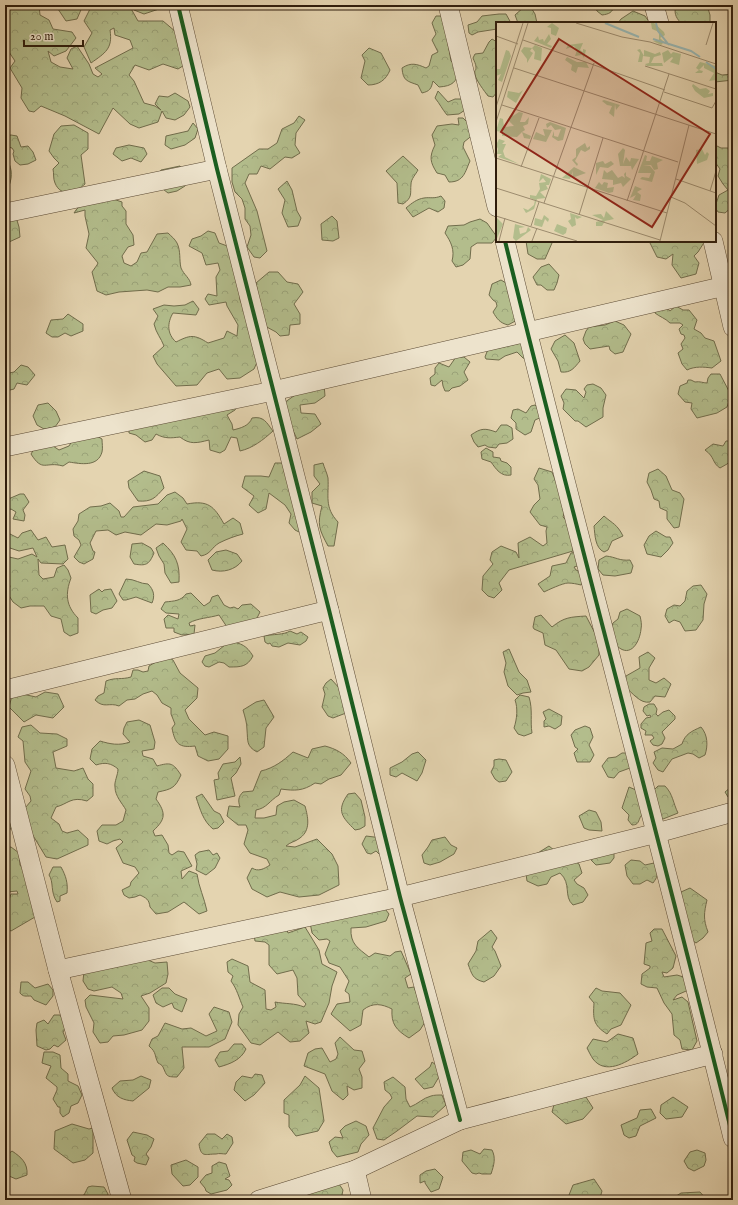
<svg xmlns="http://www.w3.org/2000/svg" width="738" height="1205" font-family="'IM FELL English',serif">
  <defs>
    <pattern id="forest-crowns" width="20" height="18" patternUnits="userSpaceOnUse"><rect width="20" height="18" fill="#b3bd8c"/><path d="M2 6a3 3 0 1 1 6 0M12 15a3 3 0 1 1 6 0" fill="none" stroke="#9aa278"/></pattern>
  </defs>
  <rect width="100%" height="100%" fill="#e4d4b0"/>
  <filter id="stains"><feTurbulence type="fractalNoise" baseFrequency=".005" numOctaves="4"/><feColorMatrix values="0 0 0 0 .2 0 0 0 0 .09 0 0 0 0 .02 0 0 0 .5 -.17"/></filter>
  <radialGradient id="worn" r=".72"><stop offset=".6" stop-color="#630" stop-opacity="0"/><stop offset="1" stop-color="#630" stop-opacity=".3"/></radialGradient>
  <g fill="url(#forest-crowns)" stroke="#716d4c">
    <path d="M5 5H39L40 15 49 20 53 29 72 32 76 38 66 51 54 56 48 51 51 62 60 67 73 69 67 58 71 49 77 46 89 64 93 74 98 77 102 74 95 68 133 48 130 40 115 35 114 28 110 30C113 49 105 53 91 63L84 47 92 33 84 21 91 7 94 5H129L138 21H163L176 32 186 64 178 69 163 64 149 70 135 65 129 75 134 81 144 103 155 106 161 110 155 104 159 96 168 97 175 93 188 101 190 107 184 115 175 120 166 118 162 111 158 122 139 128 130 124 113 108 99 134 65 116 41 106 34 112 29 111 21 98 22 88 10 68 15 61 5 46Z"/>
    <path d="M59 5H83L77 19 66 21 58 9Z"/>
    <path d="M132 5H160L159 9 144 14 134 10Z"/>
    <path d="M594 5H615C612 13 609 14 602 15L597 11Z"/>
    <path d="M676 5H707L710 15V22L681 23C675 17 674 12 676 5Z"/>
    <path d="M530 6 535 14 537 23H518L515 15 524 7Z"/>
    <path d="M633 11 645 16 650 23H618L621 19Z"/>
    <path d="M499 14H506L511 23H497V29L478 32 472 35 469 33 468 25 477 22 482 16Z"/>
    <path d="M436 16H443L451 61 460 70C456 82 453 86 439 87L433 81C431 89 430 91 422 93L418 85C407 81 403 81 402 68 411 62 417 64 426 68L429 66 432 55 438 52 432 40 436 34 432 23Z"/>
    <path d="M492 39 497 42V92L493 97 488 96C485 92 475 79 475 74 474 68 476 73 476 67 476 64 474 61 473 58L475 54 483 53 489 42Z"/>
    <path d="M369 48 381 53 390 70C386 80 379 85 368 85L361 78 365 61 362 55Z"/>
    <path d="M715 72 722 75 733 74V80L715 82Z"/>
    <path d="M438 91 448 102 455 99H462L465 110 459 114 447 115C442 109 440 104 435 98Z"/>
    <path d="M299 116 305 120 296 133 295 145 300 153 292 158 285 157 270 169 261 166 257 174H249L245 183 257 211 267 251 260 258 254 257 247 247 251 235 250 226 245 219V208L242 199 235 192 232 182V168L259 149H268L277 143 282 129 294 123Z"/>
    <path d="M458 118H463L469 124 474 134 464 142 463 147 470 161C465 172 464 182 449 182L445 175 437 173C430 162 429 157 435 145L432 135 437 126 452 124 459 125Z"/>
    <path d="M193 123 198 129 195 138 185 145 171 149 165 145 166 136 188 131Z"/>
    <path d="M74 125 88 133V149L81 155 85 184C76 192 61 198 55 183 53 179 54 173 53 169L59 163 54 158 49 151 54 134 61 126Z"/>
    <path d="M11 135 17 136 21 147 28 146 33 152 36 160 28 164 20 165 15 161 13 154 14 151 12 148 5 146V136Z"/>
    <path d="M129 145 144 148 147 154 141 162 131 158 122 161 113 154 116 148Z"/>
    <path d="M715 145 721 148H733V206L725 213 718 212 715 207 719 195 728 190 723 184 718 176 720 169 715 162Z"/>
    <path d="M5 156C12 167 13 175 9 186L5 187Z"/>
    <path d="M403 156 418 170C416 174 411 179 411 184 410 194 413 197 403 204L398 203 397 183 386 171Z"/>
    <path d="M180 166 187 180 185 186 177 191 168 193 159 186 158 178 161 170Z"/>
    <path d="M287 181 292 190 297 211 301 218 298 226 288 227 282 213 285 200 278 189Z"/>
    <path d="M441 196 445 201 444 208 438 212 429 208 413 217 406 208C412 203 417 199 424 198 430 197 434 199 441 196Z"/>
    <path d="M110 198 122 202V206L126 211V224L133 235 134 245 128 247 122 256 124 263 131 266 137 262 141 253 147 252 157 234 168 233C171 236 175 239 177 243 181 251 179 260 181 268 184 275 190 278 191 285L180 287H168L158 292 147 290 119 292 106 295 97 291 92 272 97 265 98 263 86 248 89 234 85 216V210L74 213C80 201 98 201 110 198Z"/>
    <path d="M5 215 16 217 19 227 20 237 9 242H5Z"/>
    <path d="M332 216 337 221 339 238 333 241 322 240 321 224Z"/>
    <path d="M480 219 487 223 497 237 492 243H477L471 247 470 259 463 265 456 267 452 261C455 250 451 242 445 233L448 226 464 225 470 222Z"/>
    <path d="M208 231 215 233 219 243 230 247 239 287 240 300 249 319 258 360 254 369 240 378 227 379 219 369 207 373 197 385 176 386 157 364 153 356 164 346C161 338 156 333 154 324L158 316 153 309 164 305 174 306 185 305 193 301 199 309 196 315 173 313C167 323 167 334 176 342 190 335 194 334 208 343L224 338 227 331 237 336 238 325 227 306 226 302 209 305 205 299 208 294 217 296 216 277 220 270 218 263 206 265 202 253 189 246 192 239 201 236Z"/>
    <path d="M526 241H551L552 243 545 259H537L528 254Z"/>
    <path d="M649 241H705L698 252 694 256 699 263 696 274 681 278 672 265 673 254 666 259 657 257Z"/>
    <path d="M549 264 559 275 557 283 554 290H547L541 285H537L533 277 541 267Z"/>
    <path d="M269 272H278L287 282 298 284 303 292 294 304 300 314V324L290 325 289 335 280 336 276 332 263 325 256 283Z"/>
    <path d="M501 280 506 283 519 319 508 325C500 323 497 319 493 312L497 306 496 302 493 300 489 295 492 284Z"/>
    <path d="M661 304 670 311 676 306 683 310H689L697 320 694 329 701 333 705 338 714 341 721 361 712 368C704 367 695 366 687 370L682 364 678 353 683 349 681 344 685 338 684 335 681 334 679 329 683 325 680 323H670C665 318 660 317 655 313L656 306Z"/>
    <path d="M68 314 83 324V331L71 336 65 333 58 337H52L46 333 51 320 63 319Z"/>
    <path d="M615 321 624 325 631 334 623 352 615 354 610 350 609 346 590 349 585 344 583 339 586 331 589 327 605 325Z"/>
    <path d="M565 335 574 343 580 361C574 368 571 373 561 372L558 361 551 349 555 341Z"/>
    <path d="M521 343 529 360 523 358 517 352 505 356 499 360 486 359 485 357 488 349C499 349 510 345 521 343Z"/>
    <path d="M456 357H464L470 362 464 372 468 380 460 386 452 388 449 391H445L443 386 442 380 435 386 431 385 430 378 435 374V368L439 363 449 367Z"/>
    <path d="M21 365 28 367 35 375 27 385 17 383 14 389 10 390 5 388V374L14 372Z"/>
    <path d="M711 374H720L731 395 727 407 717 413 697 418 691 409 692 403 685 402 678 394 680 386 687 383 688 380H691L695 382C700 381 703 383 707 383L708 378Z"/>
    <path d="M324 384 325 396 315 403 300 405 301 413 315 414 321 424 311 432 297 439 281 405 298 393Z"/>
    <path d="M593 384 601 388 606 395 603 408V417L586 427 578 421H575L563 409 564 403 561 396 566 389 576 390 584 398 586 392 584 389 587 385Z"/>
    <path d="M240 401 235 410 227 415 232 424 233 430C241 428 249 426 252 418 264 416 266 422 273 431 263 440 253 448 240 451L237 438 231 437 225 450 220 453 210 450 209 440C197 443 190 445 180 437 171 438 165 439 156 434L152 440 145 442 136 435 129 433V429Z"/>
    <path d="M48 403 56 411 60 420 55 427 44 429 37 425 33 416 38 405Z"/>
    <path d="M535 405 541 412 542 417 535 420 531 432 525 435 516 429V423L511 418 513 410 518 409 526 413 531 406Z"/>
    <path d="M501 425H507L512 428 513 439 507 443 499 444 496 448 488 447 485 445 478 447 474 442 471 435C481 428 485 428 496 432Z"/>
    <path d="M95 435 102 439C102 443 103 448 102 452 98 467 81 464 69 462L63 466C45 461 43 473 31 454L37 444H50L59 450 69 446 74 438Z"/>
    <path d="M726 441H729L732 445 733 459 727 464 720 468C712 463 715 457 705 450L713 444 723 446Z"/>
    <path d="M486 448 493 452V457L500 458 501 461 507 463 511 467V475C501 477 496 469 491 462L482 459 481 452Z"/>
    <path d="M275 463H286L301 533 295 530 289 523 291 514 285 505 269 493 266 509 258 513 249 505 254 496 242 487 245 476H261L269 477Z"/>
    <path d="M323 463C324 467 327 473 328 478 329 496 324 507 338 522L334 546H328C319 529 317 525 322 506L312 503V492L320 484 314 476V465Z"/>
    <path d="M539 468 552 472 566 507 563 517C573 526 573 538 573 551L509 570 499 583 502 590 494 598 488 596 482 590 483 576 493 564 490 560 492 552 501 546 516 552 519 558 518 543 530 537 543 546 547 543 546 531 547 527 540 525 530 512 534 505 540 499 538 485 534 479Z"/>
    <path d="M658 469 666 476 672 490 680 493 684 499 679 527 674 528 667 519V511L660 508 659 501 654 499 651 490 647 482 649 473Z"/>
    <path d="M144 471 160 476 164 488C155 498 152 502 138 501L129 488 128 481Z"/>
    <path d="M175 492 183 498 187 504C208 500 214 506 224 524L233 518 240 523 243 534C235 536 227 539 219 543 211 548 211 554 201 556L197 551 186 550 181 542 187 529 182 519 181 521 167 525 156 524 141 535 125 532 116 535 108 530 96 531 90 543 93 551 95 552 93 559 84 564 79 562 74 557 81 545 79 540 74 536 73 529 78 521 79 514 90 507 101 506 110 503 119 511 121 517H124L133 507 158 504 167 495Z"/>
    <path d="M20 494H24L29 502 23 510 25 515 24 521 13 519 16 512 11 509 5 511 6 500Z"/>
    <path d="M604 516C613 524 617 524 623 536L612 541 608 550 604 552C595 548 595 535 594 526Z"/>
    <path d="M31 530 38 540 46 537 52 547 65 545 68 559 63 564 41 563 38 559 39 575 43 579 54 577 57 568 64 565 68 570 71 578C65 594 66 606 78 618V633L70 636 64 632 61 619 51 616 44 606H30L21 608 13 602 8 594 10 586 7 581H5V560L9 557 18 559 32 554 37 557 33 548 19 551 7 547 5 551V533H8L18 538 22 533Z"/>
    <path d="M656 531 666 537H670L673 543 668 550 661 557 647 554 644 545 649 536Z"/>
    <path d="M142 543 151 548 154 553C149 565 146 566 134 564L130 557 132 544Z"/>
    <path d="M163 543C176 555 180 564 179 582L171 583 165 573 164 564 159 556 156 548Z"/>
    <path d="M226 550 237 554 242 561C235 570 223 573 212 570L208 560 216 552Z"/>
    <path d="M576 552 581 565 574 567 576 570 581 572 583 581 581 585C577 584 572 583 568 583 563 583 548 590 544 592L538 584 550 576 552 566 566 563 571 553Z"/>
    <path d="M606 556C616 557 619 561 630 560L633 566 631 573 615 576 603 575 598 569 599 560Z"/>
    <path d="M126 579C135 579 140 584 148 584 154 590 155 596 152 603L136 597 126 600H123L119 594Z"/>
    <path d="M701 585 707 594 704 604 703 620 696 630 685 631 680 622 674 620 669 623 665 616 667 609 674 605 680 606 685 601 687 591 693 586Z"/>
    <path d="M99 589 102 592 104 590 111 589 117 601 112 608 103 610 96 614 91 612 90 595Z"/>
    <path d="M191 593 204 606 210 602 212 597 218 595 224 605 230 608 234 607 238 609 242 605 251 604 260 612 256 620 227 627 219 615C209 618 198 618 189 623L190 626 195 625 194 634 182 635 174 632V628H166L164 619 168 615 178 619 179 614 166 613 161 609 165 602C174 601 181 601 186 594Z"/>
    <path d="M627 609 640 616C641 620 642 625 641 629 640 641 631 659 617 646 613 643 610 637 608 633L613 623 618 619 620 612Z"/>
    <path d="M541 615 552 627C564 617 571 617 586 616L599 641V655L589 667 582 671 569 669 556 650 545 645 543 633 534 629 533 627 535 617Z"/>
    <path d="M290 631 297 634 301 632 308 637 306 641 300 645 288 643 279 647 272 646 270 643 268 644 265 642 264 636C273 634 284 635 290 631Z"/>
    <path d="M230 641C242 644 246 645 253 656 247 667 241 667 229 667L224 663 219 662 209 667 205 666 202 662 205 656 215 653Z"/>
    <path d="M509 649 519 672 527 680 531 692 523 693 517 695 508 686 504 672 506 663 503 652Z"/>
    <path d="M648 652 655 658 649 668V680L656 683 664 678 671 684 665 697 655 696 650 702C640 704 633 693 625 687L626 676 640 668 639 657Z"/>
    <path d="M166 656 173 660 180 673 198 688 197 698 185 710 189 719 205 735 214 732 228 736V749L219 759 208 761 198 756 195 746C179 748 175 744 172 728L175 724 171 714V708L162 703 157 695 152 691 143 694 135 699 127 700 119 706C109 702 104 709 95 700L98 696 104 693 106 681C116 677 121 680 131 677L133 670H138L143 672 148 671 149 666Z"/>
    <path d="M331 679 341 690 346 713 333 718 328 716 322 707 325 694 323 688 326 683Z"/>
    <path d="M13 692 36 697 45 692 58 694 64 707 53 718 36 715 24 722 9 707Z"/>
    <path d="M520 695 529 697C533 710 530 721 532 733L524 736 518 734 514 728C517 719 518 708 515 700Z"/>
    <path d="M264 700 274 717 266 728 264 747 257 752C246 746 248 741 247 730 247 723 245 717 243 710L256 702Z"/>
    <path d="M649 704H654L657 709 656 714 658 716 663 712 669 710 675 716V719L662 732 665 738 662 744 658 746 653 745 650 741 654 738 652 735H645L646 731 641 728V724L646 718 651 717 650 715 647 716 643 711 644 707Z"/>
    <path d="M549 709 562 716 561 725 555 729 549 726 544 727V721L546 719 543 712Z"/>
    <path d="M139 720 150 725 155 742 154 749 142 751 143 756 153 759 157 766C171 762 173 763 181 775 175 788 172 789 158 792L156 799C166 813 166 819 153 831L155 836 162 835 168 845 169 853 172 855 178 851 184 852 192 866 181 871 182 879 189 871 197 874C199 888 204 897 207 911L199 914 184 902 168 912 156 914 150 907C149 899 146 898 140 895L135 897 129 898 124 895 122 890 130 886 131 882 139 873 135 867 123 863 116 848 123 842 120 839 113 841 107 844 99 841 97 831 102 825H116L123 821 126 810C122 803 115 796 115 787 114 782 118 775 118 769 111 763 105 762 96 765L90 759 92 749 100 741C110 744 119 746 130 742L123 734 124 728 127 722Z"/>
    <path d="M31 725 40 733 57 734 67 739V746L53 752 56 768 74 771 83 768 88 779 93 784V796L87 801C71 796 68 804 56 807L51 818 59 824 62 831 67 833 78 830 88 839V845L57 859 46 857 20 814 31 801 30 796 25 789 31 771 25 762 23 741 18 737 22 727Z"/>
    <path d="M585 726 590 728 593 737 589 745 594 755 590 762H577L574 753 578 749 575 747 571 735 575 730Z"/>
    <path d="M701 727C708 735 708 746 705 755L699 758 693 754 688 753 672 759 663 772 658 770 653 763 656 758 654 752 662 748 673 749 682 744C685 734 692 731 701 727Z"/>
    <path d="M325 746C336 749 344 753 351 763L341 775 329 779 321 784 315 783C303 791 295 791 281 789L279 795C269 801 267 808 256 810L255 818H264L276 815 277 806 284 802 294 800 305 806C308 817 311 830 300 838 295 842 290 842 286 846L295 847 317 839 332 854 338 866 339 885 319 895 299 897 280 892 267 897 252 889 247 878 252 868C258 872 264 869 270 865L267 859 250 853 244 844 248 830 246 825H238L227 816 229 806 240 807C238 801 238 797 243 792L253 791 261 771C274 768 283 761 293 752L308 758 312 749Z"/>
    <path d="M418 752 426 760 422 773 417 781 402 773 396 777 390 775V768L402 762 412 754Z"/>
    <path d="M622 753H629L630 768 619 772 614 778 608 777 602 766 608 758 616 757Z"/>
    <path d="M240 757 241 764 236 773 231 778 235 796 217 800 214 780 219 779 218 773 223 764 235 762Z"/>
    <path d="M499 759 506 760 512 772 506 781 499 782 495 779 491 772 494 766V760Z"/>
    <path d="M658 786H665C673 794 673 803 678 813L663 819 658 815 653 791Z"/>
    <path d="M629 787 636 790 649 809C647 811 643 814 641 816 638 821 639 825 632 825L628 820 629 815 622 808Z"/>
    <path d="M731 787H733V798L728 797 725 792Z"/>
    <path d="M355 793 361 800 365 817V826L360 829 355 830C342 817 336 811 348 794Z"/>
    <path d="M202 794 214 811 220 814 224 822 218 828 213 829C203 821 200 809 196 797Z"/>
    <path d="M5 799 13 820 11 829H5Z"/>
    <path d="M589 810 596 812 601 822 602 831 589 830 584 828 579 816Z"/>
    <path d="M366 836 382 838 385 851 379 854 376 851 371 854 367 853 362 844Z"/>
    <path d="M445 837 451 845 457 848 454 854 440 862 430 865 424 863 422 855 428 847 432 840Z"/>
    <path d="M549 846 566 860 574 861 579 864 582 873 574 880 577 884 584 888 588 895 583 902 573 905C563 896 572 884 560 873L551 877 547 884 538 886 527 881 525 867 533 856Z"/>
    <path d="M11 847 19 853 20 865 29 877 35 917 11 931 5 928V919L8 917 6 916 5 905 9 900 11 894H18L17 891 7 892 5 885V848Z"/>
    <path d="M614 849V858L610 863 596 865 591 860 590 853Z"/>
    <path d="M209 850 213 855 217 853 220 858 215 868 206 875 196 870 197 864 195 855 199 852Z"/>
    <path d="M631 860 640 861 645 865 654 863C659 871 659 875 653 883L647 880 640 884H633L627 876 625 865Z"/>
    <path d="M53 867H61C66 876 68 883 67 893L60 896V901L57 902C50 892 54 882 49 875Z"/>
    <path d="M690 888 707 900C704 913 703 919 708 932L703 938 696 943 686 936 681 892Z"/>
    <path d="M382 905 389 914 386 921 366 927 351 928C350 944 358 948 369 957L375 953 390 956 395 952 401 951 411 974 405 978 408 988 414 987 422 1009 425 1022 420 1030 409 1038C396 1030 391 1024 392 1009 382 1004 373 1002 363 1010L361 1025 350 1031 331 1014 337 1004 350 1002 349 994 345 991 349 981 340 967 329 963 325 954 330 941 327 939 319 940 312 933 309 917Z"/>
    <path d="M286 927 288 933 305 927 319 950 322 964 337 972 332 986 329 1003 321 1022 315 1024 306 1021 309 1033 300 1041 290 1042 278 1032 260 1045 251 1043 238 1025 239 1014 243 1007C239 998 237 989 231 981L233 976 228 972 227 962 232 959 248 966 250 982 265 990 266 1009 271 1010 276 1007 275 1002C285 1004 295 1003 304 1007L306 1004 298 995 297 978 293 970 277 974 269 965V945L265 942 255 941 254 934Z"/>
    <path d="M654 929H662L676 956 673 968 667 973 662 972 664 977 677 975 690 979 693 988 677 995 673 1000 682 997 688 1002 697 1041 692 1050 682 1049 680 1040 674 1035 672 1014 664 1003 657 988 647 987 641 984 642 974 650 968V966L644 964 646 943 652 941 650 933Z"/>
    <path d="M491 930 497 938 492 947 495 951 501 966 494 976 484 982C472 979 472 974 468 964L476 951 478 941Z"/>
    <path d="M148 960 155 963 167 962 168 974 166 983 150 993 141 996 149 1008V1021L142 1030 124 1035 113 1036 108 1042 100 1043 93 1032 94 1023 86 1007 85 1000 90 995 123 999 121 993 112 987 94 991 88 989 83 981 84 971Z"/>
    <path d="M21 982H28L35 988 48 984 53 990V996L46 1005 34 1000 31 996C26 996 23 997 20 993Z"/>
    <path d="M162 988H169L175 994 187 999 182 1012 174 1008 172 1003 163 1007 156 1003 153 995Z"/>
    <path d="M596 988 602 991 620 993 631 1005 621 1025 611 1029 607 1034C593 1025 593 1019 594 1003L589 997Z"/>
    <path d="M214 1007 229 1012 232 1022 225 1039 209 1047H182L184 1068 177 1077C166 1077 167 1076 163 1067 162 1065 160 1064 158 1063 154 1055 157 1053 149 1046L152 1039 158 1036 165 1023 182 1029 191 1028 206 1036 217 1031 209 1014Z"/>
    <path d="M54 1015H60L65 1022 66 1027 63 1032 66 1040 58 1047 54 1045 50 1049 46 1050 37 1046 36 1030 37 1023 44 1020 48 1024Z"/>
    <path d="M618 1034 633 1038 638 1054C626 1063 605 1075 593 1059 591 1056 589 1052 587 1048L593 1039 607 1042Z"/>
    <path d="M340 1037 354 1050 362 1051 365 1061 359 1069 362 1077V1088L354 1090 347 1086 348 1095 343 1100 332 1091 325 1074 304 1066 308 1053 315 1049 322 1048 330 1062 336 1059 338 1054 335 1043Z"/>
    <path d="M234 1044H242L246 1049C241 1060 230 1064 219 1067L215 1060 220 1052 228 1051Z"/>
    <path d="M44 1052H53L60 1055 61 1068 68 1074V1081L78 1086 82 1095 78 1103 71 1106 69 1113 63 1117 60 1113V1107H58L53 1099 57 1090V1087L46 1078 51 1066 42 1063Z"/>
    <path d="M432 1062 443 1070 433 1087 424 1089 415 1079 430 1067Z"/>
    <path d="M255 1074 262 1075 265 1083 254 1095 245 1101 234 1090 236 1082 242 1076 252 1078Z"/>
    <path d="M141 1076 151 1080 149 1088 133 1101C124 1100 116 1098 112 1088L120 1081 133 1080Z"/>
    <path d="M305 1076 319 1088 324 1121 318 1131 296 1136 289 1127V1115L284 1113V1100L300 1085Z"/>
    <path d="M393 1077 405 1087 406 1099 410 1107C418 1104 423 1098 431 1096 434 1095 438 1095 442 1095L446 1105 433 1117 417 1116 397 1131 384 1140 377 1139 373 1128 384 1107 392 1098 390 1094 385 1090 384 1082Z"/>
    <path d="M584 1094 593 1108 583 1119 566 1124 552 1112 556 1097Z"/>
    <path d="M673 1097 688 1107 682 1117 666 1119 660 1113 661 1105Z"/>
    <path d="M651 1109 656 1118 640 1126 636 1136 629 1138 624 1135 621 1125 637 1118 640 1110Z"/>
    <path d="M356 1121 366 1126 369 1135 361 1144 358 1152 337 1157 332 1151 329 1142 335 1137 343 1138 340 1131 345 1126Z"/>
    <path d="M72 1124 89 1129 93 1128V1153L85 1160 73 1163 54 1149 55 1131Z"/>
    <path d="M133 1132 147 1135 154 1139 151 1147 146 1154 149 1158 146 1165 137 1163 134 1161 135 1157 132 1155 127 1140Z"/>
    <path d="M207 1134H215L222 1139 227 1134 232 1137 233 1143 226 1154C223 1154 219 1153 216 1154 205 1154 201 1158 199 1144Z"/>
    <path d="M484 1149 492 1150C496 1158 494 1165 491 1174H482L479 1173 476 1174 472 1173 462 1161 463 1152 471 1150 480 1154Z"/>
    <path d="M697 1150 705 1153 706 1160 704 1166 694 1171 688 1168 684 1161 690 1152Z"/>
    <path d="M12 1151C21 1157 28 1163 27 1175L16 1179 9 1176 8 1172 5 1173V1156L7 1155Z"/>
    <path d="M186 1160 198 1167V1177L190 1185 183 1186 172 1174 171 1165Z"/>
    <path d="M219 1162 226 1164 230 1176 225 1179 229 1180 232 1185 227 1190 211 1194 206 1191 205 1188 200 1182 206 1175 212 1173V1166Z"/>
    <path d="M435 1169 443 1177 439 1189 431 1192 425 1183V1181L420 1183V1175L426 1171Z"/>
    <path d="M594 1179 602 1191 600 1198 601 1200H574L569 1195 573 1185Z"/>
    <path d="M337 1181 343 1190 341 1200H284Z"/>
    <path d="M92 1186 104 1187 108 1194 107 1200H81V1196L84 1195 88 1187Z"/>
    <path d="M700 1192 707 1200H670L681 1193Z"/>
  </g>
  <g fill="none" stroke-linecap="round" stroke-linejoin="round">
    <defs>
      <g id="minor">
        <path d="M178 5 217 169 329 610 400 897 460 1120"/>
        <path d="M448 5 497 207"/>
        <path d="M654 5 659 23"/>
        <path d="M5 213 217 169"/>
        <path d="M505 241C578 541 660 838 733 1138"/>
        <path d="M713 241 733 327"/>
        <path d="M5 447 273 391 725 286"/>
        <path d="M5 690 329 610"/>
        <path d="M5 765 58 970 122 1200"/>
        <path d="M58 970 400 897 657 833 733 812"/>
        <path d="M355 1170 362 1200"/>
        <path d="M259 1200 355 1170 460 1120 713 1054"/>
      </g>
    </defs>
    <use href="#minor" stroke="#5c4b35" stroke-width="20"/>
    <use href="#minor" stroke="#ede3cc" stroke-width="19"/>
    <defs>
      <g id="cycleway">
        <path d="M178 5 217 169 329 610 400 897 460 1120"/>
        <path d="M505 241C578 541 660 838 733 1138"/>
      </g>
    </defs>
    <use href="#cycleway" stroke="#ede3cc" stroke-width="6"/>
    <use href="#cycleway" stroke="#1b5e20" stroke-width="4"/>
  </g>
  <g transform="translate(496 22)">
    <rect width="220" height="220" fill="#e4d4b0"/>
    <path d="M56 1 63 6 60 14 55 12V6L51 5ZM149 1H158L168 10 169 13 164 16 168 20 165 23 157 19H163V10L156 7 155 1ZM53 12 55 17 51 22 56 24 55 26 38 19 42 14 43 18 47 17 48 20ZM87 21 84 28 87 30V27L90 28 88 36 86 33 79 34 81 28 78 24 70 27 72 23ZM39 23 46 26 45 39 38 37 39 30 36 26ZM28 25 36 26 34 29 37 31 31 41V37L25 29ZM144 27 148 34V28L159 32 164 30 165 33 158 35 155 41H166L167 44H151L149 42 153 41 154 35 147 34 146 40H142L144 31 141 28ZM10 28 13 29 15 34 6 60 2 58 5 52 0 54V47H4ZM172 28 175 32 177 30 185 32 183 43 174 40 177 36 176 35 168 41 166 31ZM71 35 81 40H90L93 46 82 45 80 51 75 48 76 43 69 38ZM204 40 220 44V58L213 59 218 51 208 46V43L203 48 207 49 206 51H199L203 48 200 46ZM197 62 204 67 210 66 214 69 212 72 217 71V74L208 76 199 69 196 64ZM27 68 20 81 11 75 12 69 23 71ZM108 78 124 83 120 88 119 82 118 95 113 91 116 84 111 83 106 79ZM18 90 17 94 23 90 27 91 24 100H29L33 95 32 102 27 104 29 108 26 110 35 114 34 117 28 116 26 110 21 115 6 114V110L0 109 4 96 7 97 8 105 18 104 13 99V95ZM54 100 70 106 67 118 62 119 56 115 58 109V114L62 115 65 107 59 108 55 103 51 106 50 102ZM47 107 56 108 50 120 37 117 40 110 49 114ZM3 117 9 119 6 122H10L7 129 9 135 23 142 2 135 6 132H1L2 127 0 123ZM89 121 91 126 94 124V127L89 130 85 128 79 139 82 142 81 144 76 138 80 135V127ZM127 126 129 128 127 142 130 135 134 140 135 136 143 137 136 148 135 144H124L122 132ZM206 127 209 133 211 130 213 132 211 138 201 142 200 128ZM149 133 151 134 150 139H154L156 134 167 138 161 141 162 147 158 148 155 143 147 144H154L159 150 156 160 144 157 146 155 153 156 155 151H142ZM107 139 109 142 115 139 118 142 112 146 104 145 100 153V141ZM78 145 90 151 76 156 77 149 74 157 66 156ZM108 148 111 151 116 148 122 156 126 154 129 156 128 152 130 150V154L135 157 127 165 125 161 117 163V158L106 157ZM45 152 55 157 53 163H50L52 167 44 170 50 176 41 177 38 187 30 191 27 186 32 188 38 183 39 178 34 176V173L40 174 44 167 43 161 50 160 47 156 43 160ZM103 160 106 163 108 160 112 161 111 166 118 165 117 170 113 171 99 166ZM139 164 146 167 141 170 145 173 144 179 137 178 140 173 134 176ZM110 189 118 197 109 199 106 204H100V200L107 198 96 193 105 192 108 196ZM74 191 86 195 81 197 79 195 80 203 76 205 72 199 75 197ZM48 193 53 197 52 200 49 197 46 205 38 203 39 196 46 198ZM0 195 7 202 0 219 1 210ZM19 202 29 205 23 206 24 212 30 210 32 205 35 208 20 219 17 216ZM61 202 71 206 70 211 67 213 58 209Z" fill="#b3bd8c"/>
    <path fill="none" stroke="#98b7b4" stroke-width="2" d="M109 1 143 15M160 1 162 9 173 23M157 17 195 29 204 35M210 40 220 47"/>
    <path fill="none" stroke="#9c8b6e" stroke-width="1" d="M80 1 126 15 154 20 220 42M0 14 22 22M27 18 169 68M210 23 217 1M149 44 220 67M18 46 220 112M168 70 216 86 220 79M6 83 182 140M0 85 27 1M0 100 32 1M0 136 171 191M25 145 43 96M180 157 220 171M0 166 164 218M214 169 220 149M175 175 189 181 220 204M131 179 173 52M48 181 98 41M83 193 107 116M0 194 81 219M35 204 43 180M3 219 9 196M36 219 41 206M164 219 193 103"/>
    <path fill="#8f2418" fill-opacity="0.15" stroke="#8f2418" stroke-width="2" d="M63 17 214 112 156 205 5 110Z"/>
    <rect width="220" height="220" fill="none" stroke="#2f1d0c" stroke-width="2"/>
  </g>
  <rect width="738" height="1205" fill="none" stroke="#e4d4b0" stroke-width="20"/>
  <rect x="6" y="6" width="726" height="1193" fill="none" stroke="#2f1d0c" stroke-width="2"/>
  <rect x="10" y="10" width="718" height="1185" fill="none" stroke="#2f1d0c"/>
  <path d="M24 40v6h59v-6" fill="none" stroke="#2f1d0c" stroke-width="2"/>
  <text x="30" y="40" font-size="12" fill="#2f1d0c" stroke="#ede3cc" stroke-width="3" paint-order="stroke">20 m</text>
  <rect width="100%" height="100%" filter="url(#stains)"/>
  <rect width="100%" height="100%" fill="url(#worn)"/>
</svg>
